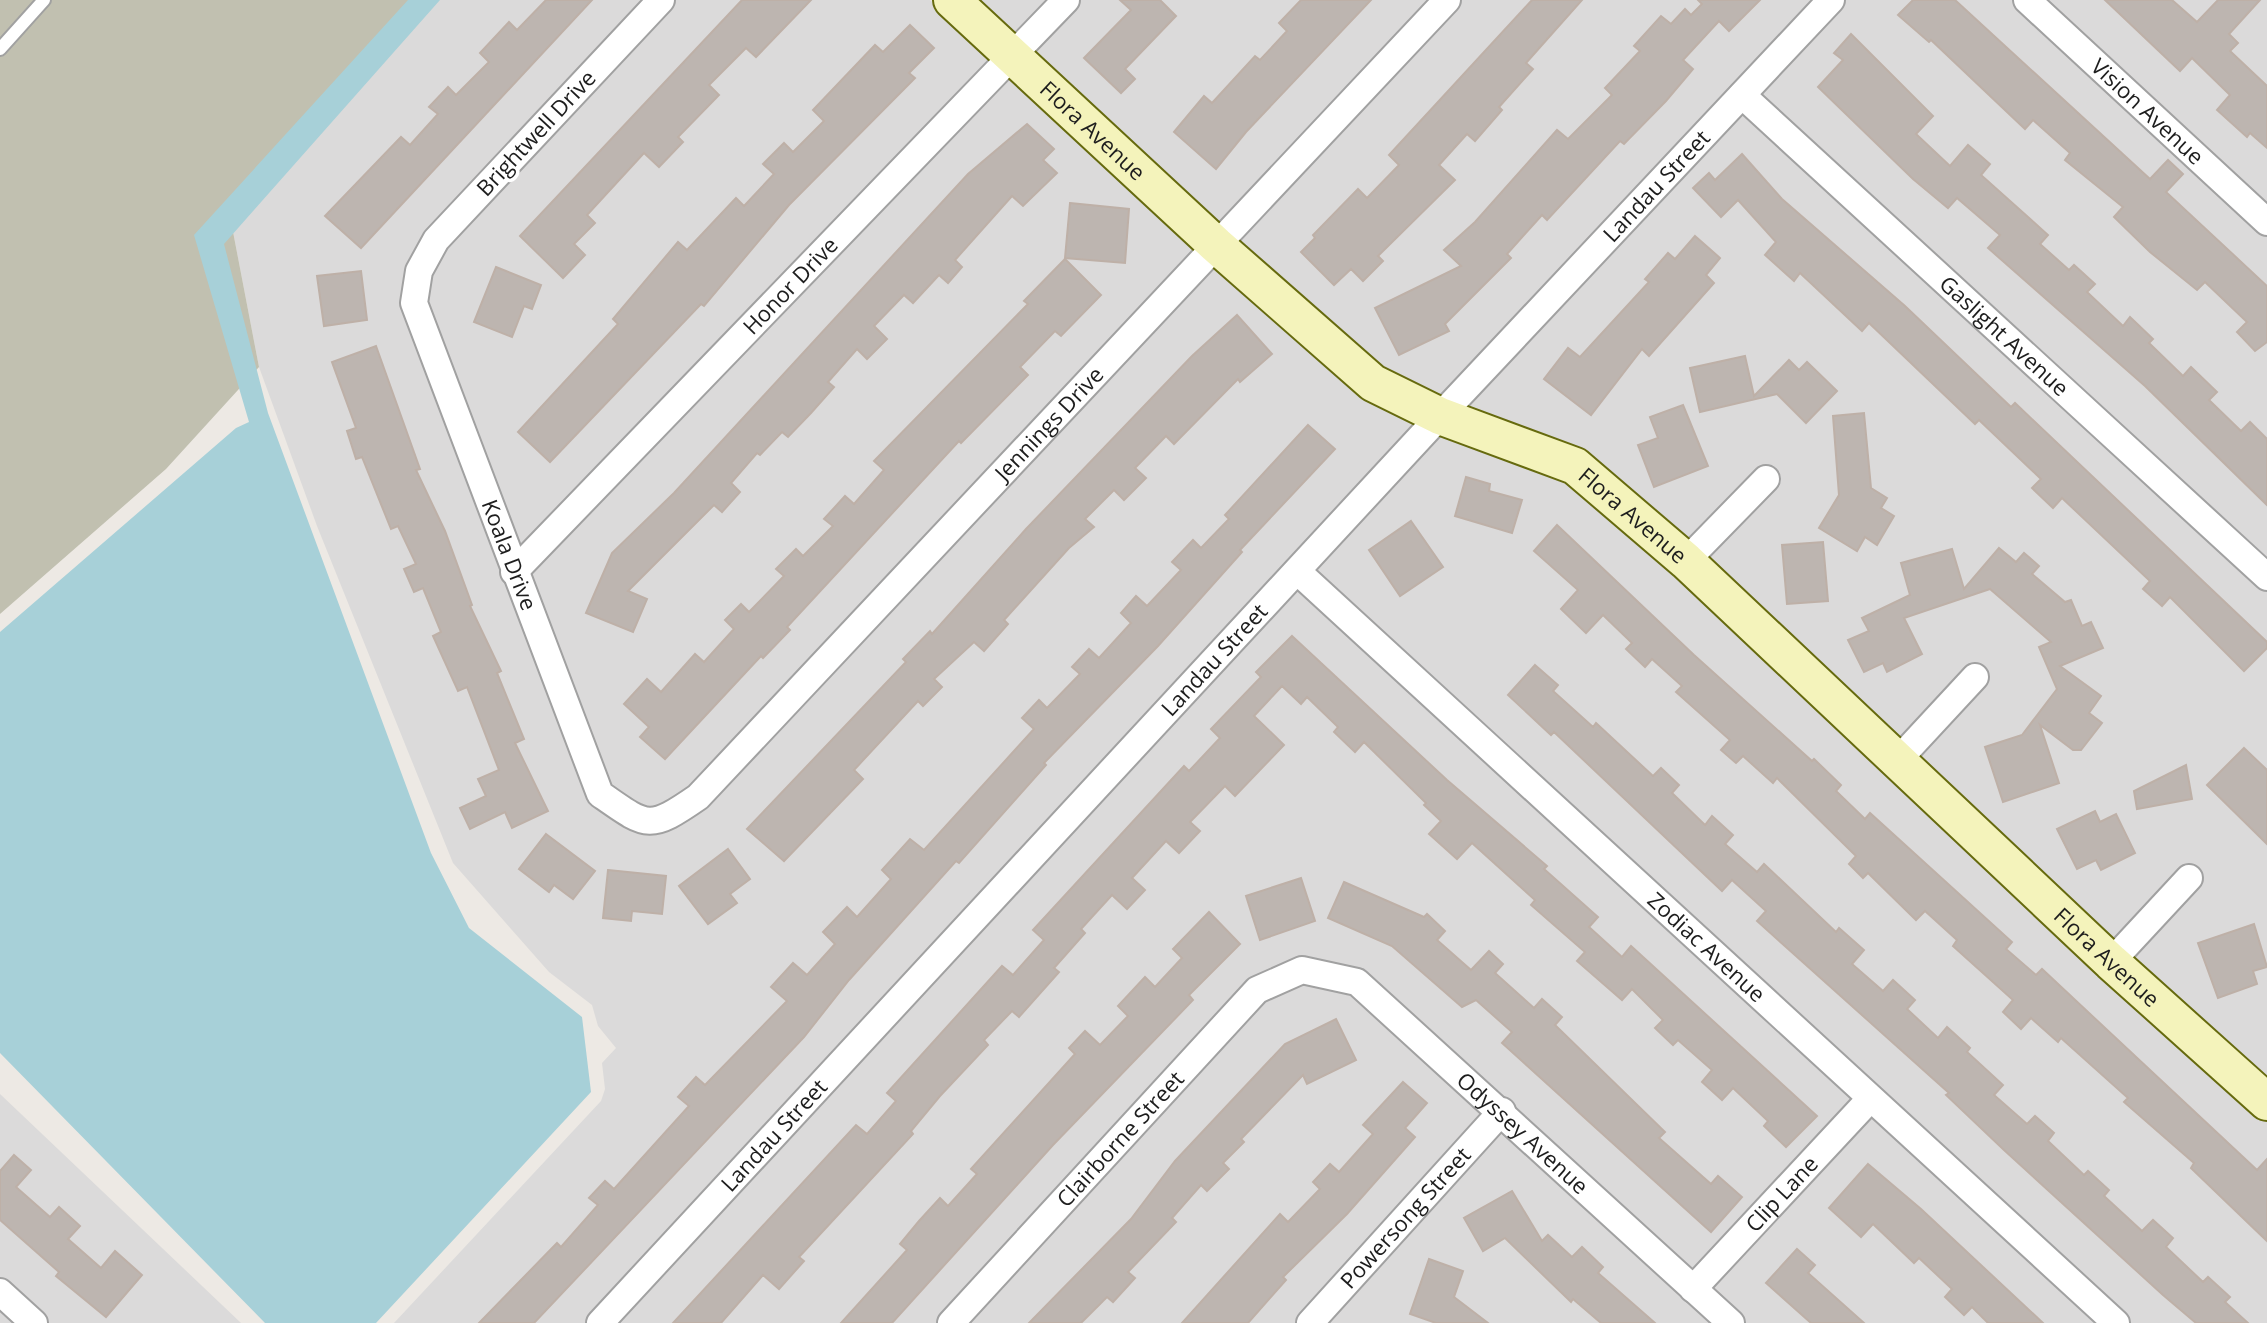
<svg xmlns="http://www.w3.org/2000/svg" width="2267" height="1323" font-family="'Open Sans',sans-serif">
  <rect width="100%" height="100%" fill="#ede9e4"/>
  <g fill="#dbdada">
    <path d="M426 0H930L1206 256 936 0H2267V1120L1791 680 2101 973 2267 1122V1323H394L601 1101 605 1089 602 1063 616 1048 598 1026 592 1005 549 972 453 863 317 526 259 367 230 216Z"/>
    <path d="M0 1094 241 1323H0Z"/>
  </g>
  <path fill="#c1c0b0" d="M0 0H426L230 216 259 367 166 469 0 614Z"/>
  <path fill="#a7d0d8" d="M408 0H440L224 244 268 413 431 853 469 928 582 1017 591 1092 376 1323H265L0 1053V632L236 428 249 422 194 235Z"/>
  <g fill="#bdb5b0" stroke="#beb0a7" stroke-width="2">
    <path d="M546 0H592L361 248 325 216 401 137 410 145 438 114 429 107 448 87 456 95 489 62 480 53 509 22 517 30Z"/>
    <path d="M742 0H811L756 57 746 48 709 85 719 95 678 137 683 142 659 167 644 153 587 215 595 223 574 244 585 255 563 278 520 236Z"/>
    <path d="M1120 0H1160L1176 16 1125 69 1135 79 1121 93 1084 58 1131 10Z"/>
    <path d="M1301 0H1371L1246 132 1216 169 1174 132 1204 96 1212 103 1255 56 1260 60 1287 31 1279 23Z"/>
    <path d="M1532 0H1582L1526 63 1533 69 1499 107 1502 110 1475 141 1467 134 1439 165 1455 180 1378 256 1383 261 1363 281 1351 269 1334 285 1301 252 1315 238 1313 235 1358 189 1367 198 1399 165 1389 155Z"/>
    <path d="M1698 0H1760L1729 31 1719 21 1683 60 1693 69 1666 101 1624 144 1620 141 1547 220 1542 215 1507 254 1511 258 1445 324 1449 331 1399 355 1375 308 1461 266 1444 250 1475 222 1557 130 1568 139 1612 95 1605 88 1640 51 1634 46 1661 16 1671 24 1685 9 1691 15 1702 4Z"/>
    <path d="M1913 0H1955L2150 179 2168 160 2183 174 2166 192 2267 286V342L2255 351 2237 332 2247 322 2205 282 2197 290 2150 252 2114 217 2123 207 2065 160 2070 153 2033 120 2025 129 1931 40 1929 42 1898 15Z"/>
    <path d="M2105 0H2172L2197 22 2218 0H2260L2229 34 2238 43 2230 51 2267 86V148L2250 133 2247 137 2217 110 2230 95 2192 58 2180 71Z"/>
    <path d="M910 25 934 48 909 73 915 78 789 205 704 306 701 304 550 462 518 432 618 324 613 319 678 242 687 250 736 198 744 206 774 174 763 164 784 143 793 152 824 121 813 110 875 45 883 52Z"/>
    <path d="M1851 34 1933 116 1916 134 1950 166 1968 145 1990 164 1981 175 2048 235 2040 244 2069 270 2074 265 2095 284 2087 292 2123 326 2130 317 2153 339 2149 343 2183 376 2191 367 2217 392 2209 400 2241 431 2250 422 2267 439V505L2145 386 1988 248 2000 235 1957 198 1948 208 1913 179 1818 87 1843 60 1834 53Z"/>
    <path d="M1027 124 1054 149 1043 160 1057 173 1023 206 1012 196 955 260 962 267 948 283 939 275 913 303 904 295 874 326 887 339 867 359 857 349 828 382 834 387 811 413 788 437 782 432 760 455 757 453 731 483 740 492 722 512 714 505 628 591 647 599 633 632 586 613 612 553 674 493 968 174Z"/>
    <path d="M1742 154 1782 199 1905 306 2011 407 2015 403 2267 642V648L2244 671 2170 597 2162 606 2143 589 2150 581 2062 498 2053 508 2032 488 2041 479 1979 420 1975 424 1869 323 1862 331 1800 273 1794 281 1765 255 1776 242 1738 200 1721 217 1693 188 1709 173 1715 180Z"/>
    <path d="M1070 203 1129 209 1125 263 1065 258Z"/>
    <path d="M1695 236 1720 258 1706 275 1714 283 1649 356 1642 349 1591 415 1544 379 1568 348 1580 357 1649 282 1645 279 1668 253 1675 259Z"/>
    <path d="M1065 259 1101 295 1061 336 1055 331 1020 367 1028 375 961 443 959 441 787 627 790 630 763 658 761 656 665 759 640 737 649 727 624 704 647 679 661 692 695 654 704 662 734 629 725 620 741 604 749 612 784 576 776 569 796 549 803 556 833 526 824 519 845 496 854 504 884 470 874 461 1028 304 1024 301Z"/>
    <path d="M496 267 541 285 532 309 524 306 512 337 474 322Z"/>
    <path d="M361 271 367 320 324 326 317 276Z"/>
    <path d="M1237 315 1272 354 1240 382 1238 379 1174 444 1166 436 1135 468 1146 478 1124 500 1114 490 1085 519 1094 527 1069 548 1004 620 1008 624 984 651 974 642 934 679 942 687 923 706 918 701 854 770 863 779 784 861 747 829 906 662 903 659 930 631 932 634 1026 529 1192 356Z"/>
    <path d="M376 346 420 469 416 470 445 531 472 605 470 606 501 671 497 673 524 739 515 743 548 811 512 828 505 812 470 829 460 808 486 796 478 779 499 770 467 687 458 691 433 636 441 632 423 588 414 592 404 569 416 564 398 526 391 529 362 457 356 459 347 431 356 428 332 362Z"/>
    <path d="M1745 356 1754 396 1789 360 1799 370 1807 362 1837 391 1806 423 1777 394 1700 412 1690 368Z"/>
    <path d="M1683 405 1708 466 1654 487 1638 445 1658 438 1650 417Z"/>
    <path d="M1864 413 1871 488 1887 498 1881 508 1894 516 1877 545 1865 537 1857 551 1819 528 1839 495 1833 416Z"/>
    <path d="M1308 425 1335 449 1240 550 1242 552 1158 646 1044 763 1046 765 959 863 956 861 849 980 804 1037 534 1323H479L557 1243 561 1247 598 1205 589 1198 605 1181 614 1189 689 1106 678 1097 696 1077 705 1085 787 1001 771 987 793 963 807 975 835 944 823 932 847 907 857 917 891 879 882 870 910 839 924 850 1034 729 1022 718 1039 700 1047 708 1080 674 1072 667 1089 649 1099 658 1131 623 1121 613 1136 596 1147 606 1181 570 1172 562 1193 540 1201 548 1229 519 1225 515Z"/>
    <path d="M1466 477 1490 484 1489 491 1522 500 1512 533 1455 516Z"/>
    <path d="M1411 521 1443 567 1400 596 1369 550Z"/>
    <path d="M1557 525 1694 655 1812 761 1814 759 1841 785 1836 791 1865 819 1870 813 2012 942 2006 949 2036 975 2042 969 2257 1170 2267 1159V1241L2191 1168 2194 1163 2124 1102 2128 1098 2061 1038 2058 1042 2031 1018 2021 1029 2003 1012 2013 1000 1953 946 1957 940 1925 911 1916 920 1868 873 1863 878 1849 864 1856 856 1777 778 1773 783 1743 756 1736 763 1721 750 1730 740 1676 692 1682 686 1652 659 1645 667 1626 649 1632 643 1603 615 1586 633 1561 609 1578 590 1534 551Z"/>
    <path d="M1823 542 1828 601 1787 604 1782 545Z"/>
    <path d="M1999 548 2016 562 2024 553 2039 566 2032 574 2065 602 2071 600 2082 626 2091 622 2103 648 2060 666 2101 696 2089 713 2102 723 2081 750H2073L2040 725 2059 783 2003 802 1985 747 2022 735 2057 689 2039 647 2051 642 1990 589 1904 618 1922 654 1887 672 1883 663 1864 672 1848 640 1869 631 1862 618 1910 595 1901 563 1952 549 1964 589Z"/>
    <path d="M1292 636 1447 780 1547 866 1544 869 1598 917 1589 927 1622 957 1631 946 1817 1116 1786 1147 1764 1126 1768 1121 1733 1088 1722 1100 1702 1082 1712 1070 1678 1040 1673 1045 1655 1028 1663 1020 1632 989 1622 1000 1577 961 1585 952 1531 905 1535 900 1472 843 1457 859 1429 834 1441 821 1424 805 1426 803 1364 742 1355 752 1334 732 1338 727 1307 697 1301 704 1282 686 1254 716 1284 745 1235 796 1225 786 1190 822 1200 831 1179 853 1166 841 1132 878 1145 890 1127 909 1112 895 1081 929 1085 933 1054 968 1059 972 1019 1017 1012 1011 984 1040 988 1045 940 1096 911 1131 913 1134 799 1257 804 1261 779 1289 763 1275 721 1323H673L856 1125 867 1134 896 1101 887 1093 1002 966 1013 975 1044 940 1033 930 1184 766 1189 771 1220 738 1211 729 1261 677 1256 672Z"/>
    <path d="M1535 665 1558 685 1553 691 1593 727 1596 723 1653 776 1661 768 1679 785 1672 793 1705 825 1712 816 1733 835 1725 844 1757 872 1764 864 1836 932 1839 928 1864 950 1852 964 1883 991 1893 980 1915 1000 1907 1009 1938 1038 1947 1027 1970 1048 1967 1052 2003 1085 1994 1095 2027 1124 2035 1116 2054 1133 2048 1141 2084 1175 2088 1171 2109 1190 2104 1196 2142 1231 2153 1220 2173 1238 2166 1247 2203 1282 2208 1277 2230 1297 2225 1302 2248 1323H2196L2163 1295 2004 1150 1946 1095 1949 1093 1757 921 1766 911 1732 880 1722 891 1554 732 1551 735 1508 695Z"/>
    <path d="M2244 748 2267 770V844L2207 785Z"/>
    <path d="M2186 765 2192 799 2137 809 2134 791Z"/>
    <path d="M2095 811 2100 822 2116 814 2135 853 2101 870 2096 860 2077 869 2057 829Z"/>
    <path d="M546 834 595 871 573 899 554 885 549 892 519 869Z"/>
    <path d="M728 849 750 879 730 894 737 903 708 924 679 886Z"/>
    <path d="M608 870 666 876 662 914 632 911 631 921 603 918Z"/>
    <path d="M1301 878 1315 921 1260 940 1246 896Z"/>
    <path d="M1344 882 1424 917 1427 914 1445 931 1437 940 1471 970 1489 951 1503 964 1495 973 1534 1008 1542 999 1562 1017 1555 1025 1665 1132 1659 1138 1711 1184 1718 1176 1742 1197 1711 1232 1502 1043 1512 1032 1476 1000 1462 1007 1392 946 1328 918Z"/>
    <path d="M1209 912 1240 944 1189 995 1193 1000 1053 1145 892 1323H841L907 1250 900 1244 919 1221 940 1198 948 1206 977 1174 971 1169 1075 1054 1069 1048 1085 1031 1100 1045 1128 1016 1118 1006 1145 977 1155 987 1182 958 1173 949Z"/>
    <path d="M2254 924 2267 967 2253 971 2257 984 2218 998 2198 943Z"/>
    <path d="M1336 1019 1356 1060 1307 1084 1303 1075 1241 1139 1244 1142 1223 1163 1229 1169 1207 1191 1201 1185 1172 1218 1176 1222 1128 1272 1135 1278 1113 1302 1107 1297 1081 1323H1029L1131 1219 1175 1161 1285 1044Z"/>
    <path d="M1403 1082 1427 1103 1405 1128 1415 1137 1347 1214 1283 1277 1286 1280 1248 1323H1182L1280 1214 1288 1222 1320 1189 1313 1182 1330 1164 1339 1172 1373 1134 1363 1125Z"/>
    <path d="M14 1155 31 1170 16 1187 50 1217 59 1207 80 1226 68 1239 101 1268 115 1251 142 1275 106 1317 56 1276 59 1272 0 1220V1171Z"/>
    <path d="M1868 1164 1921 1209 2043 1323H1988L1972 1307 1964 1315 1945 1297 1952 1289 1919 1258 1914 1263 1873 1224 1861 1237 1829 1208Z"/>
    <path d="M1512 1191 1542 1241 1548 1235 1572 1257 1582 1247 1603 1267 1598 1273 1655 1323H1601L1573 1299 1571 1302 1505 1238 1483 1251 1464 1218Z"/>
    <path d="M1797 1249 1815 1265 1808 1273 1864 1323H1811L1766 1283Z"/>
    <path d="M1429 1259 1463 1271 1454 1297 1488 1323H1436L1410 1314Z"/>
  </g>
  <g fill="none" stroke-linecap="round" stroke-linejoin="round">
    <defs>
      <path id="lane" d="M0 49 44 0"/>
      <g id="street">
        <path id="s1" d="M661 0 436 240 419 271 414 303 600 794C647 827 649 831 698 797L1447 0"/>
        <path id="s2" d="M2027 0 2267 222"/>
        <path id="s3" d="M1742 95 2267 577"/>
        <path d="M1686 561 1766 479"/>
        <path id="s4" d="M1297 571 2116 1323"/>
        <path id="s5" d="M514 572 1066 0"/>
        <path d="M1898 760 1975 677"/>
        <path d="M2111 962 2189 878"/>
        <path id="s6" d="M1693 1289 1870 1099"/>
        <path d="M0 1292 34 1323"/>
        <path id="s7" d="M600 1323 1440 416 1831 0"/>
        <path id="s8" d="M951 1323 1257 990 1302 970 1357 982 1731 1323"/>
        <path id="s9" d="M1310 1323 1502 1111"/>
      </g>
      <g id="secondary">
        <path id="s10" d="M952 0 1216 245 1373 383 1440 416 1575 466 1686 561 2111 962 2267 1102"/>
      </g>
    </defs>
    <use href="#lane" stroke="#a1a1a1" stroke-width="16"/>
    <use href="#street" stroke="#a1a1a1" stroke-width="30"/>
    <use href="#secondary" stroke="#666a0e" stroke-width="40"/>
    <use href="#lane" stroke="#fff" stroke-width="12"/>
    <use href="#street" stroke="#fff" stroke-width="26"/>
    <use href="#secondary" stroke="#f4f3bb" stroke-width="36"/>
  </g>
  <g text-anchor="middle" stroke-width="7" stroke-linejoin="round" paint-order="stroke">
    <g font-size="22" fill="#1d1d1d" stroke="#fff">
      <text dy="8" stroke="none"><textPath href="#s2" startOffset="164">Vision Avenue</textPath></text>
      <text dy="8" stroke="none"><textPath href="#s10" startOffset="192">Flora Avenue</textPath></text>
      <text transform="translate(536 133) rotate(-47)" y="8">Brightwell Drive</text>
      <text dy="8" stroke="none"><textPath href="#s7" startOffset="1552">Landau Street</textPath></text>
      <text dy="8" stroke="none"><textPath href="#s5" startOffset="398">Honor Drive</textPath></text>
      <text dy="8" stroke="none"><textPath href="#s3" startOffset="356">Gaslight Avenue</textPath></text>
      <text dy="8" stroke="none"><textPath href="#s1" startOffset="1546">Jennings Drive</textPath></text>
      <text dy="8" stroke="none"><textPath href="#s10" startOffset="864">Flora Avenue</textPath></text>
      <text dy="8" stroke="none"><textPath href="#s1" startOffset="666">Koala Drive</textPath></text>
      <text dy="8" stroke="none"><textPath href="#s7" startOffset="904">Landau Street</textPath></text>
      <text dy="8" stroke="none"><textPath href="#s4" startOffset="556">Zodiac Avenue</textPath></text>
      <text dy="8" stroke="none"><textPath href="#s10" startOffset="1512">Flora Avenue</textPath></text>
      <text dy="8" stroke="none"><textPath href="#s8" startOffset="782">Odyssey Avenue</textPath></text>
      <text dy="8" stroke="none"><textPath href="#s7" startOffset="256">Landau Street</textPath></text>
      <text dy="8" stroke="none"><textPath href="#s8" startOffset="250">Clairborne Street</textPath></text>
      <text dy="8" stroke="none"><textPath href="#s6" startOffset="130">Clip Lane</textPath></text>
      <text dy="8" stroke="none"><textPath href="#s9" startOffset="142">Powersong Street</textPath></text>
    </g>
  </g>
</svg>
